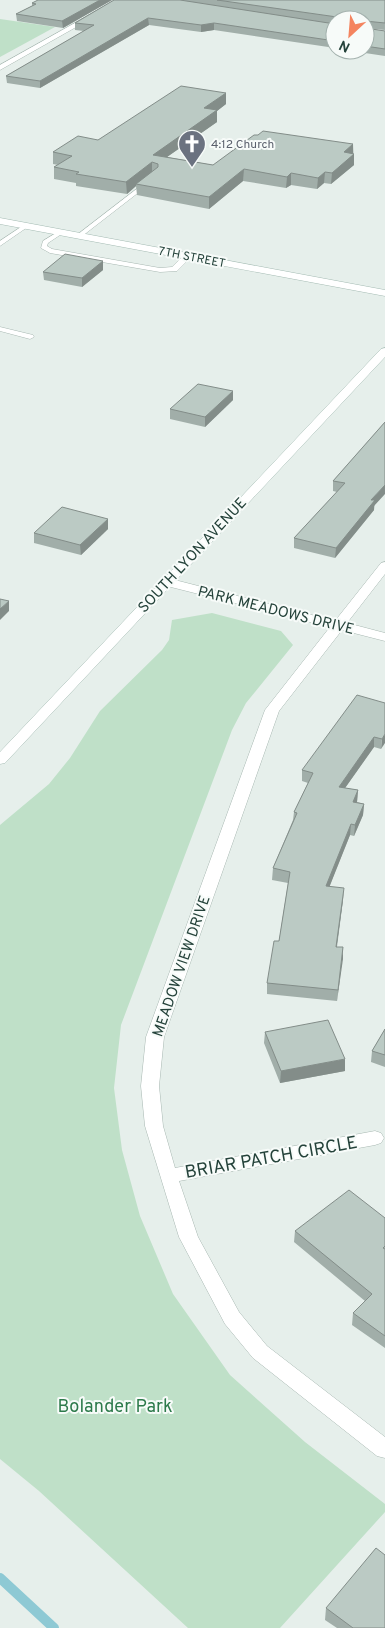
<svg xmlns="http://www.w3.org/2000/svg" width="385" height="1628" font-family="Overpass,sans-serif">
  <rect width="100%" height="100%" fill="#e6efeb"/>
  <g fill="#bfe0c8">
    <path d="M0 19 55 27 0 57Z"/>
    <path d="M212 613 281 631 293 645 246 703 232 730 121 1025 114 1088 122 1150 140 1216 173 1294 230 1375 305 1442 385 1504V1512L280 1628H188L39 1491 0 1459V825L49 784 70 758 100 711 162 650 169 640 172 620Z"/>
  </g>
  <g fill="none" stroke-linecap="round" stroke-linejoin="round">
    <path stroke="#8ec9d4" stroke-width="10" d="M0 1578 54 1628"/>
    <defs>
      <g id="lane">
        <path d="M147 181 152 182 81 237H77V235Z"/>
        <path d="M24 225 29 226 0 246V241Z"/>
        <path d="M61 230 64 232 63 233 48 243 47 246 52 249 160 268 172 267 185 254 192 256 177 271 160 272 50 253 41 248 43 241Z"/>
        <path d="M0 327 33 335 34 337 30 339 0 331Z"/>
      </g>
      <g id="street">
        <path d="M116 0H124L0 70V65Z"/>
        <path d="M385 562V574L347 623 385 633V641L342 630 279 711 164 1037 159 1086 163 1126 175 1168 375 1131 381 1133 384 1138 381 1143 375 1145 179 1181 198 1237 239 1312 267 1346 385 1437V1458L377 1456 253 1358 225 1324 179 1237 145 1126 141 1086 146 1037 265 710 330 627 163 585 161 582 167 578 335 621 381 563Z"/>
      </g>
      <g id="secondary">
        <path d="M0 218 385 290V296L0 224Z"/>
        <path d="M385 348V357L5 763 0 764V752L381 349Z"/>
      </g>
    </defs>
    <use href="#lane" stroke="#a8b8b2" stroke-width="1"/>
    <use href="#street" stroke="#a8b8b2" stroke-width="1"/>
    <use href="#secondary" stroke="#a4bbb3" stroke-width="1"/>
    <use href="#lane" fill="#fff" fill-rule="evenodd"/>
    <use href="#street" fill="#fff" fill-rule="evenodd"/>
    <use href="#secondary" fill="#fff" fill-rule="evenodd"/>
  </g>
  <g fill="#a1aea9">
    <path d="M112 0 63 28 17 21 16 14 32 6V3Z"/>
    <path d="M114 0H385V30L365 28 385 31V56L345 50H365V20H335V48L214 30 201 32 149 25 40 88 7 83 6 76 84 31 75 30V23Z"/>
    <path d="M226 93V104L217 111V122L167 157 213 165 353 144 354 165 331 184 324 183 317 189 291 185 286 188 243 181 209 209 137 195 136 186 127 194 76 186V183L54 179V167L58 165 53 164V152L98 140Z"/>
    <path d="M103 261V270L82 287 44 280 43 272Z"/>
    <path d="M233 391V400L205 427 170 419V409Z"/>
    <path d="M385 422 374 510 335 558 294 548V538L337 492 333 491V481Z"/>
    <path d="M108 519V529L81 555 34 543V533Z"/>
    <path d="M385 703 381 749 374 747 345 788 358 790 357 802 364 804 363 815 354 836 350 835 329 887 343 900 337 947H343L337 1001 267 994V983L279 941 288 883 272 880 273 868 293 820 294 812 308 783 302 781V770Z"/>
    <path d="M385 1029V1067L371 1062 372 1051Z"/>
    <path d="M265 1032 345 1071 280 1083 264 1043Z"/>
    <path d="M385 1218V1348L352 1325 353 1313 365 1301 294 1242 295 1231Z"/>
    <path d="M326 1608 385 1628H337L325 1620Z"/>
  </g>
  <g fill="#838d89">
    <path d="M100 0H112L63 28 62 21Z"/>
    <path d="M148 18 149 25 40 88V81Z"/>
    <path d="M214 23V30L201 32V25Z"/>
    <path d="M226 93V104L217 111V122L157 164 153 155 204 108Z"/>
    <path d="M353 144V155L354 154V165L331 184 332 173 344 152Z"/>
    <path d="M152 162V174L136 184V186L127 194 126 182Z"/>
    <path d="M244 169 243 181 209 209V197Z"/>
    <path d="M325 172 324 183 317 189 318 178Z"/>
    <path d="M291 173V185L286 188 287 177Z"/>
    <path d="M103 261V270L82 287V278Z"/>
    <path d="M233 391V400L205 427V417Z"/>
    <path d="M385 485V494L374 506V510L335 558 336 548 371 500Z"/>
    <path d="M108 519V529L81 555 80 545Z"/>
    <path d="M9 601V611L0 620V609Z"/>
    <path d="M385 734V743L381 749 382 739Z"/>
    <path d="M374 737V747L338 798 339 787Z"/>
    <path d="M358 790 357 802 352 813 353 802Z"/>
    <path d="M364 804 363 815 354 836 355 825Z"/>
    <path d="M351 824 350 835 325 898 326 886Z"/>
    <path d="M344 888 343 900 335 958 336 947Z"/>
    <path d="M343 947V959L337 1001 338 990Z"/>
    <path d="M345 1059V1071L280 1083 281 1071Z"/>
  </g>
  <g fill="#bbcac4" stroke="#838d89">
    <path d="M38 0H100L62 21 16 14 36 4 32 3Z"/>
    <path d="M114 0H180L335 24V41L214 23 201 25 148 18 40 81 6 76 94 25 75 23Z"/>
    <path d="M217 0H385V23L365 21V20H336L337 17Z"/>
    <path d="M365 27V28L385 31V49L365 46Z"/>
    <path d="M181 86 226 93 204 108 217 110 153 155 213 165 254 135H258L263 131 353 144 344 152 354 154 332 173 325 172 318 178 291 173 287 177 244 169 209 197 136 184 158 167V164L152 162 126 182 76 174 79 172 54 167 72 156 53 152 78 136 98 140Z"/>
    <path d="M65 254 103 261 82 278 43 272Z"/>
    <path d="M198 384 233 391 205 417 170 409Z"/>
    <path d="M385 422V485L371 500H375L336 548 294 538 345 483 333 481Z"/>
    <path d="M62 507 108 519 80 545 34 533Z"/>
    <path d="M0 599 9 601 0 609Z"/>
    <path d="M357 695 385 703V734L382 739 374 737 339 787 358 790 353 802 364 804 355 825 351 824 326 886 344 888 336 947H343L338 990 267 983 274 941H279L290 872 273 868 297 813 294 812 313 773 302 770Z"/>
    <path d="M328 1020 345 1059 281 1071 265 1032Z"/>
    <path d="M385 1029V1055L372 1051Z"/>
    <path d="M349 1190 385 1218V1246L383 1248 385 1249V1336L353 1313 372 1294 295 1231Z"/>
    <path d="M376 1548 385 1555V1628H353L326 1608Z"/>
  </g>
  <defs>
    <symbol id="church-pin" viewBox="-11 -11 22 30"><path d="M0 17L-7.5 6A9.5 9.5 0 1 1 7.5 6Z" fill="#6b7280" stroke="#f7fbf9"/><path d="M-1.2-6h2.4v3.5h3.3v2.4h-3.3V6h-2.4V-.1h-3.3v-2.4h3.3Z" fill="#fff"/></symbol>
  </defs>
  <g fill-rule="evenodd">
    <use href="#church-pin" x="176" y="128" width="32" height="43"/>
  </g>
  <g text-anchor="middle" stroke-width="4" stroke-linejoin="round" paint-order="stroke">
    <g font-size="12" fill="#5b616d" stroke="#f7fbf9" text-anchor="start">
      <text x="211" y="148">4:12 Church</text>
    </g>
    <g font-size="12" fill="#24423a" stroke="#f7fbf9">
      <text transform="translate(192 257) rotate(11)" y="4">7TH STREET</text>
    </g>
    <g font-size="15" fill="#24423a" stroke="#f7fbf9">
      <text transform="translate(192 555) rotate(-47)" y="5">SOUTH LYON AVENUE</text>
      <text transform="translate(276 610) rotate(14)" y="5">PARK MEADOWS DRIVE</text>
      <text transform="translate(181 966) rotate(-71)" y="5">MEADOW VIEW DRIVE</text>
    </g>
    <g font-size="18" fill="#24423a" stroke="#f7fbf9">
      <text transform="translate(271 1157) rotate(-10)" y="6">BRIAR PATCH CIRCLE</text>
    </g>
    <g font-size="18" fill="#2d7a4b" stroke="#f7fbf9">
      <text x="115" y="1412">Bolander Park</text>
    </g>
  </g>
  <g transform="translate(350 35) rotate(206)"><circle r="24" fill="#f7fbf9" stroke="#a3b1ad"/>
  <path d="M0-4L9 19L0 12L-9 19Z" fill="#f4845f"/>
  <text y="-8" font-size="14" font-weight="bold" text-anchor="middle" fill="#24423a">N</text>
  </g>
</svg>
